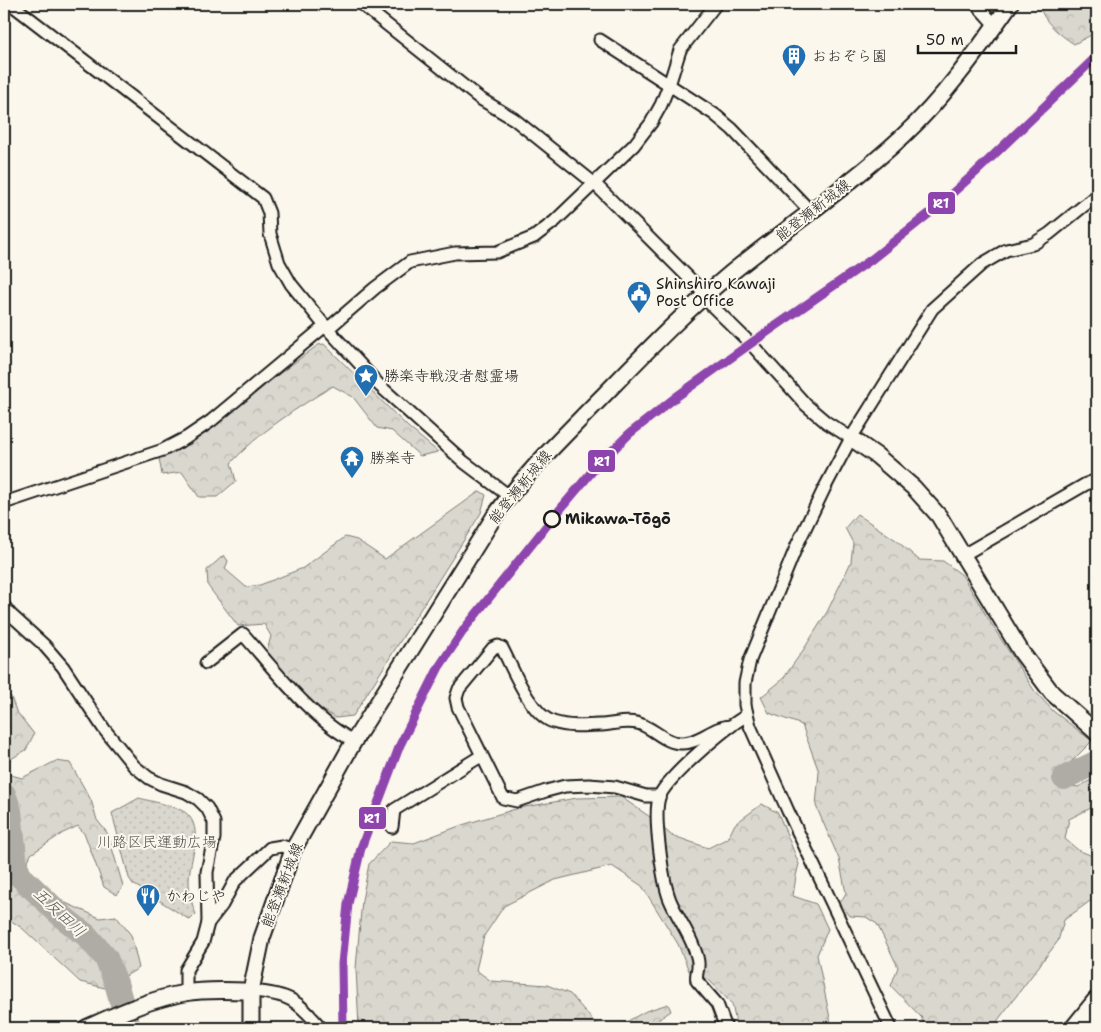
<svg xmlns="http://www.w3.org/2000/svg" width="1101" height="1032" font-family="'Shantell Sans','Klee One',sans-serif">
  <defs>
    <pattern id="forest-crowns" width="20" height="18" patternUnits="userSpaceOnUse" patternTransform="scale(1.25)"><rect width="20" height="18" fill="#dad7ce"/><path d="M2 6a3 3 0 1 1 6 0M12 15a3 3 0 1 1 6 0" fill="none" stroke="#bab8b0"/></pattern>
    <pattern id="park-dots" width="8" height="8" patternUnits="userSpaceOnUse" patternTransform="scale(1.25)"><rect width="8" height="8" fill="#dad7ce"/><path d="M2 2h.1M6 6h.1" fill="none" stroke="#bab8b0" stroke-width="1.8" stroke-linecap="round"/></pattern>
  </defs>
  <rect width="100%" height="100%" fill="#fbf7ec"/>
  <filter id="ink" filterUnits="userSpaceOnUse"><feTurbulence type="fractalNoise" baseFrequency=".02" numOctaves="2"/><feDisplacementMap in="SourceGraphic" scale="10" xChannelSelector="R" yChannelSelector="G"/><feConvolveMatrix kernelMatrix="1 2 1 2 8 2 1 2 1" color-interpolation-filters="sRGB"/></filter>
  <g filter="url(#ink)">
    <g fill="url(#forest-crowns)" stroke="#7b7a75">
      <path d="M1039 4H1097V29L1091 35 1074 44C1059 34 1043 22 1039 4Z"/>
      <path d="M324 344 408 427 438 452 420 456 392 431 377 428 353 397 333 386C298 407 258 433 231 463L236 481 217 497H199L182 472 162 475 159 458 188 442 318 345Z"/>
      <path d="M480 491 486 495 481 513 353 716 336 718 304 699 267 651 271 636 264 624 238 626 208 586 207 570 224 555 228 561 225 569 246 587 260 585 303 568 345 537 357 540 385 559Z"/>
      <path d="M857 514 896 540 919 560 943 561 962 575 997 633 1034 690 1053 711 1092 741 1066 767 1061 784 1078 787 1097 777V805L1069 819 1065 839 1078 850 1097 858V896L1064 920 1058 941 992 1028H923L922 1018 891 986 898 967 877 924 866 917 850 916 840 903 846 893 839 859 816 806 819 772 802 725 769 713 761 697 782 680 804 649 827 612 851 562 853 543 845 528Z"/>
      <path d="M4 692 11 697 16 711 34 734 26 750 11 759 4 755Z"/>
      <path d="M56 761 70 763 91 800 97 820 108 834 123 886 117 895 104 887 85 835 78 826 63 833 31 854 26 865 39 886 61 901 100 918 116 916 131 935 139 968 105 988 80 982 22 928 4 916V770L11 775 22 778Z"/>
      <path d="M621 797 653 819 671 835 708 848 728 838 735 824 762 804 778 813 799 864 796 876 793 896 816 904 828 929 817 955 832 1028H737L732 1004 709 980 689 971 678 944 642 886 612 866 555 880 504 906 484 936 476 970 491 981 547 985 570 994 596 1024 619 1026 646 1011 668 1004 671 1011 651 1025 649 1028H359L356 968 362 900 369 864 391 841 414 843 462 825 519 808 577 798Z"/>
    </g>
    <path fill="url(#park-dots)" stroke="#7b7a75" d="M139 798C150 801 179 807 186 813 205 829 189 860 189 880 189 890 191 904 196 914L190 920 133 884 129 878 112 813Z"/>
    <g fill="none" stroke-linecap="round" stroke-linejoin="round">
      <g stroke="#afaca5" stroke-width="24">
        <path d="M1064 778 1097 762"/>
        <path d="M4 794 10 811 16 865 20 876 64 918 86 935 106 958 116 983 129 1028"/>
      </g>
      <defs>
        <g id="street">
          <path d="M11 4 263 198 269 213 270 234 279 263 291 284 325 326 380 386 464 462 509 496"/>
          <path d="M361 4 479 98 514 119 595 184 700 289 703 297 753 346 806 405 826 422 851 438"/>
          <path d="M976 4 995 25"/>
          <path d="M600 40 714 114 732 129 811 212"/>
          <path d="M4 503 163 450 186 438 211 421 325 326H331L375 288 410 262 455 253 497 252 534 237 555 221 634 145 651 123 661 105 669 85 680 50 716 4"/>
          <path d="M963 555 1086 484 1097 480"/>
          <path d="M4 606 10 614 44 645 63 667 104 729 134 766 149 778 161 784 186 792 198 799 207 808 214 822V838L207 872 208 923"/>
          <path d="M206 663 243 634C274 669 312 720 354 741"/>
          <path d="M659 796H646L615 787 589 785 565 786 546 791 517 801 503 798 458 707 456 698 459 689 493 648 498 646 502 648C513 669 530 714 553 722 568 727 584 726 599 725 611 725 624 720 637 723 653 727 664 743 681 743 699 744 713 726 731 726"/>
          <path d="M392 827 394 810 481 756"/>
          <path d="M251 991C290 994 297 1000 321 1028"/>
          <path d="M186 993V970L203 942 208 923 222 905 235 881 270 848 282 846 293 850"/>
          <path d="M726 1028 717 1004 697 981C695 975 699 969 698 963 698 958 696 953 694 948 688 931 677 917 670 900 663 883 652 812 660 795 670 775 726 727 746 716"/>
          <path d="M891 1028 788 811 750 726 745 705V683L750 660 797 545 824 489 851 438 932 309 982 264 1006 250 1033 244 1049 234 1097 195"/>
        </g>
        <g id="secondary">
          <path d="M851 438 877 456 914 488 939 516 1022 653 1052 693 1097 733"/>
          <path d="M86 1028C118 1014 150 999 185 993 207 989 230 991 251 991"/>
          <path d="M251 1028V991L262 938 293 850 354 741 494 517C526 472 562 438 600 399 642 356 684 312 731 273 788 227 849 186 903 136 944 98 978 50 1010 4"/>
        </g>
        <path id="highway" d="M1076 1028 1097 1002"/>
      </defs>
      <use href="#street" stroke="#1c1c1c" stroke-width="15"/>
      <use href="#secondary" stroke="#1c1c1c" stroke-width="19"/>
      <use href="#highway" stroke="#1c1c1c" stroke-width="24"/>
      <use href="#street" stroke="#fbf7ec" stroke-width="11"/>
      <use href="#secondary" stroke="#fbf7ec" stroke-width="15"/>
      <use href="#highway" stroke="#fbf7ec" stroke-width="20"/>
      <defs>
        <path id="rail-1" d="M343 1028 342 964 348 904 361 848 400 745 439 667 465 628 552 519 595 468 629 434 676 397 750 344 872 259 931 212 975 173 1097 56"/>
      </defs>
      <use href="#rail-1" stroke="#fbf7ec" stroke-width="12"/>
      <use href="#rail-1" stroke="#8e44ad" stroke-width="9"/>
    </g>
  </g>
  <defs>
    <symbol id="building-pin" viewBox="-11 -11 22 30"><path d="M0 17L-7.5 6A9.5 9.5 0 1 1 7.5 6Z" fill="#1f6fb2" stroke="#fbf7ec"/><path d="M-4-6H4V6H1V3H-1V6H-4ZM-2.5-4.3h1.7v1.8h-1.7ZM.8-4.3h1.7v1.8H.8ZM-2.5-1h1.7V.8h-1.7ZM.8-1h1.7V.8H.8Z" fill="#fff"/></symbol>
    <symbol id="civic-pin" viewBox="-11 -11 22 30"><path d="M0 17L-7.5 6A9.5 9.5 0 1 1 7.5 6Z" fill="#1f6fb2" stroke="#fbf7ec"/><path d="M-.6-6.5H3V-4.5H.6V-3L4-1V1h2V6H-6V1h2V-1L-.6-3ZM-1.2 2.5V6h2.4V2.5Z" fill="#fff"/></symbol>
    <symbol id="sight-pin" viewBox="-11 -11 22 30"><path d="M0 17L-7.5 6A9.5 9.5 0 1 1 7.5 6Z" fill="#1f6fb2" stroke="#fbf7ec"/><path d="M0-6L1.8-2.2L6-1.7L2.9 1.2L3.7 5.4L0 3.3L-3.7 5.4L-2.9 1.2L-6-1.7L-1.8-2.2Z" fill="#fff"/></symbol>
    <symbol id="temple-pin" viewBox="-11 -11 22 30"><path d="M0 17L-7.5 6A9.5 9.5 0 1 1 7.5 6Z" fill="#1f6fb2" stroke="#fbf7ec"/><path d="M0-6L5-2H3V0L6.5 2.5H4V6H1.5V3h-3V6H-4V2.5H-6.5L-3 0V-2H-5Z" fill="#fff"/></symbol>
    <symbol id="restaurant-pin" viewBox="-11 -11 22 30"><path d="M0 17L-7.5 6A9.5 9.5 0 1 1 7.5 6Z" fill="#1f6fb2" stroke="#fbf7ec"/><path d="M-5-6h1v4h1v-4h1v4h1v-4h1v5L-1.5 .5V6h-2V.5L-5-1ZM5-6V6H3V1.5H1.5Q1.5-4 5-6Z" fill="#fff"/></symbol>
  </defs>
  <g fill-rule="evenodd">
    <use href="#building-pin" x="780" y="42" width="28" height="38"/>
    <use href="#civic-pin" x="625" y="279" width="28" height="38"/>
    <use href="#sight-pin" x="352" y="362" width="28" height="38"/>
    <use href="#temple-pin" x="338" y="444" width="28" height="38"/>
    <use href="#restaurant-pin" x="134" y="882" width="28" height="38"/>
  </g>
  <circle fill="#fbf7ec" stroke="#1c1c1c" stroke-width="2.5" cx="552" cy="519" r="8"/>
  <g text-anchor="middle" stroke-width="4" stroke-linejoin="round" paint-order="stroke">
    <g font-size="15" fill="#1c1c1c" stroke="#fbf7ec" text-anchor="start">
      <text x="812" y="61">おおぞら園</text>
      <text x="656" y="289">Shinshiro Kawaji<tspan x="656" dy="17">Post Office</tspan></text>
      <text x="384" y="381">勝楽寺戦没者慰霊場</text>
      <text x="370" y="463">勝楽寺</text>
      <text x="166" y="901">かわじや</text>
    </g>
    <g font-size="15" fill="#1c1c1c" stroke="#fbf7ec">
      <text transform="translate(813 210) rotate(-38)" y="5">能登瀬新城線</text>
      <text transform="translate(520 487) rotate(-51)" y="5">能登瀬新城線</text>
      <text transform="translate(282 885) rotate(-69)" y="5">能登瀬新城線</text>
    </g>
    <g font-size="15" font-weight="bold" fill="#1c1c1c" stroke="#fbf7ec" text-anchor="start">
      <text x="565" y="524">Mikawa-Tōgō</text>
    </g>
    <g font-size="15" fill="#555451" stroke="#fbf7ec">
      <text x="157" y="847">川路区民運動広場</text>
    </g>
    <g font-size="16" font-style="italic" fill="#575653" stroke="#fbf7ec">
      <text transform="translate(60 912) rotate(43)" y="6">五反田川</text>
    </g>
  </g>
  <g stroke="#fbf7ec" stroke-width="2">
    <rect x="927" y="191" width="29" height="24" rx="5" fill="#8e44ad"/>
    <rect x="587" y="449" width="29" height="24" rx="5" fill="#8e44ad"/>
    <rect x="358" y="806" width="29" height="24" rx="5" fill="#8e44ad"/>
  </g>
  <g font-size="14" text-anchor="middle" font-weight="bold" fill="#fff">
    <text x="941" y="208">R1</text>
    <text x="602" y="466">R1</text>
    <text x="372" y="823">R1</text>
  </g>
  <rect width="1101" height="1032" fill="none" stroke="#fbf7ec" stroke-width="20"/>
  <rect x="10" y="10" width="1081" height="1012" fill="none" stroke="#1c1c1c" stroke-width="2" filter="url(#ink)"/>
  <path d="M918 45v8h98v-8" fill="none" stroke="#1c1c1c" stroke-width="2.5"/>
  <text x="926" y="45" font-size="15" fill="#1c1c1c" stroke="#fbf7ec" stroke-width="4" paint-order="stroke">50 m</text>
</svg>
